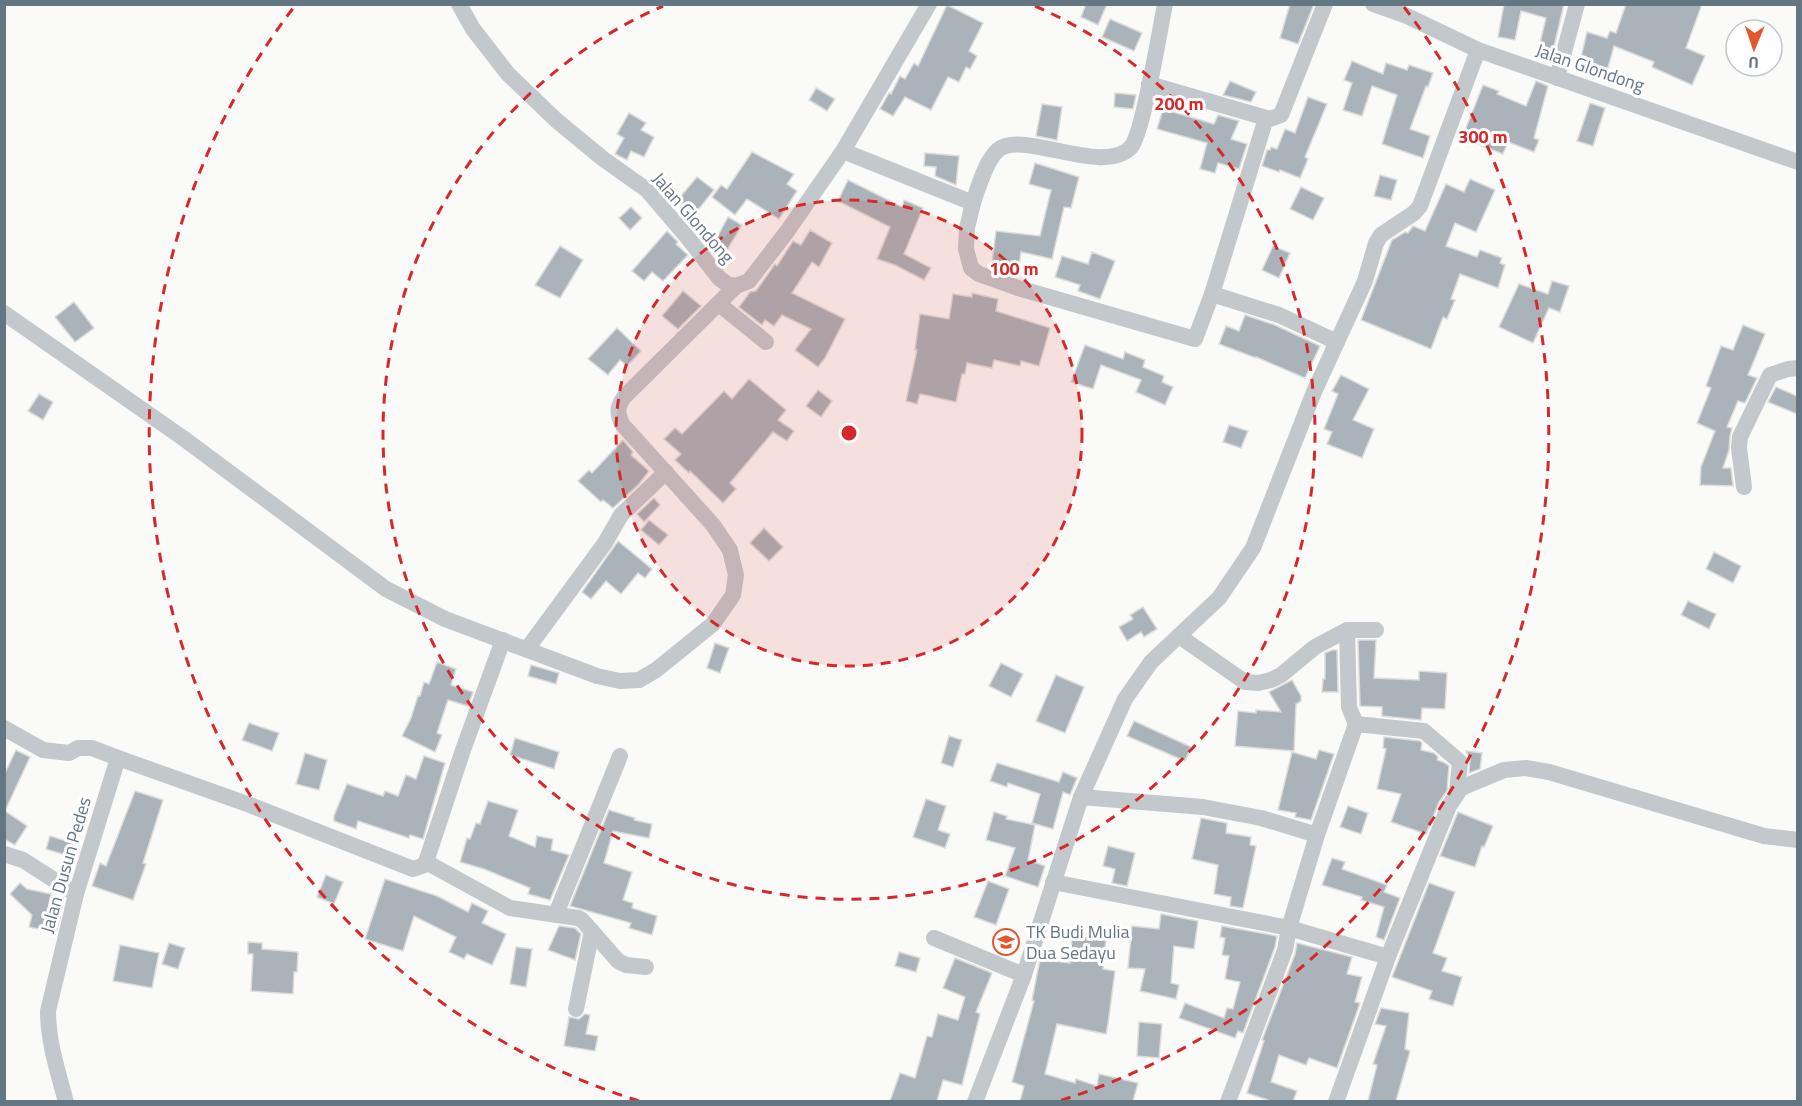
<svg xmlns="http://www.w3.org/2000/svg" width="1802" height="1106" font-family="'Titillium Web',sans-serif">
  <rect width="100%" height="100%" fill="#fafaf8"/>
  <g fill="#aab3b9" stroke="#dcdcda" stroke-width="1.5">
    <path d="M1086 4H1107L1098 25 1081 17Z"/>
    <path d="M1290 4H1314L1298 44 1280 38Z"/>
    <path d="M1504 4H1564L1553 51 1539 47 1546 18 1521 11 1515 40 1498 37Z"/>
    <path d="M1626 4H1702L1686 48 1705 56 1692 85 1652 67 1654 62 1614 46 1607 71 1580 61 1587 32 1607 38 1610 31 1616 33Z"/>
    <path d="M947 5 983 23 969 51 977 56 970 69 966 67 959 82 948 77 931 110 905 97 893 116 880 109 889 93 891 94 900 76 905 79 914 63 918 66Z"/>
    <path d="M1110 19 1142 33 1134 51 1102 37Z"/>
    <path d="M1352 61 1383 74 1386 63 1407 70 1409 65 1433 73 1428 87 1426 86 1410 129 1430 136 1423 158 1382 144 1397 95 1372 86 1362 116 1343 110 1352 83 1344 80Z"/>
    <path d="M1230 81 1256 92 1251 102 1223 95Z"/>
    <path d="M1536 81 1548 86 1534 138 1539 140 1534 152 1508 142 1503 154 1462 138 1483 85 1499 91 1497 94 1526 106Z"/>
    <path d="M816 88 835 99 827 111 809 100Z"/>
    <path d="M1115 93 1136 95 1133 109 1114 107Z"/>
    <path d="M1308 97 1327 104 1305 157 1308 159 1300 178 1280 170 1279 172 1262 166 1267 150H1270L1271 147 1277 149 1285 129 1295 133Z"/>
    <path d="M1590 103 1605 108 1593 146 1577 141Z"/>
    <path d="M1042 104 1062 107 1057 140 1036 136Z"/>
    <path d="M1163 109 1214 124 1218 115 1239 121 1231 139 1247 144 1239 169 1218 163 1215 173 1200 169 1207 143 1157 129Z"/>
    <path d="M629 113 646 123 641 130 654 137 644 157 631 151 627 160 615 154 624 138 617 134Z"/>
    <path d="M752 152 794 174 787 184 797 191 779 219 747 199 735 215 712 197 721 185 727 189Z"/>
    <path d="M925 153 959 156 956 185 935 176 936 167 924 166Z"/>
    <path d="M1035 163 1079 177 1071 208 1064 207 1052 259 1021 252 1019 266 992 263 996 231 1040 236 1051 190 1029 184Z"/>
    <path d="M1380 175 1397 180 1391 200 1374 196Z"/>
    <path d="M697 177 714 190 693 216 676 202Z"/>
    <path d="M1470 179 1495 190 1476 232 1455 223 1446 246 1477 257 1480 250 1502 258 1500 263 1505 265 1498 288 1460 274 1451 299 1455 300 1447 319 1443 317 1431 349 1361 320 1392 240 1405 232 1408 233 1413 226 1425 231 1446 184 1464 192Z"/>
    <path d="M848 180 902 207 904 200 923 208 904 254 931 268 924 280 895 265 877 259 890 227 838 201Z"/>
    <path d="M1301 187 1324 198 1313 220 1290 209Z"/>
    <path d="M631 207 642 218 630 230 619 218Z"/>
    <path d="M728 217 742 225 727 250 714 243Z"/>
    <path d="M810 230 832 243 819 267 812 262 792 293 845 319 825 358 818 367 795 350 811 329 782 315 774 326 765 320 762 325 739 307 750 292 756 291 775 264 777 266 793 241 801 245Z"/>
    <path d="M667 231 678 242 676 244 688 255 663 281 652 272 644 281 632 271Z"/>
    <path d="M560 246 583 260 560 298 535 285Z"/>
    <path d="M1273 246 1290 253 1279 278 1262 270Z"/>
    <path d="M1092 252 1115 261 1100 299 1078 291 1080 285 1055 277 1062 256 1088 264Z"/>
    <path d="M1552 281 1569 286 1560 312 1549 308 1533 343 1499 327 1519 284 1548 294Z"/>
    <path d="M683 291 701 306 678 329 662 316Z"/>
    <path d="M972 293 998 299 996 311 1050 328 1039 366 1021 361 1020 366 994 360 992 368 967 363 965 374H962L956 402 920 394 917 404 906 401 917 350H915L920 314 949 319 953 294 972 297Z"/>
    <path d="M74 302 94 328 75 342 55 317Z"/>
    <path d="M1245 315 1275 325 1320 346 1305 378 1256 357V358L1219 344 1226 326 1239 331Z"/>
    <path d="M1743 325 1765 334 1748 375 1757 378 1745 403 1738 401 1727 427 1732 428 1730 436 1729 450 1723 468H1731L1733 486 1700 485 1701 467 1715 431 1697 423 1711 388 1706 386 1721 346 1733 350Z"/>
    <path d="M617 328 641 351 627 366 620 360 608 375 588 359Z"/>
    <path d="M1085 345 1123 359 1125 352 1145 360 1143 367 1164 376 1162 382 1173 387 1165 405 1136 392 1141 380 1101 365 1093 389 1071 382Z"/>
    <path d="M1341 375 1369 389 1353 420 1374 429 1362 458 1327 444 1332 432 1324 429 1338 394 1332 391Z"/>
    <path d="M749 379 786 410 778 420 794 431 787 441 773 432 730 483 736 489 723 503 690 471 689 473 675 460 681 454 664 439 675 428 682 434 724 391 732 399Z"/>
    <path d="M1776 387 1797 396V414L1768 402Z"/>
    <path d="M818 390 832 401 821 417 806 406Z"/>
    <path d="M39 394 53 402 43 420 28 411Z"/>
    <path d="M1229 425 1248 431 1241 448 1223 442Z"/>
    <path d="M623 440 633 452 631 455 649 471 639 484 613 508 603 500 601 502 578 481 589 470 592 473Z"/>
    <path d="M654 498 660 505 644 522 637 514Z"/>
    <path d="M649 520 668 535 659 545 641 530Z"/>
    <path d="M764 528 783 547 769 561 750 543Z"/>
    <path d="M618 541 652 569 645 578 638 573 621 594 606 581 591 599 582 592Z"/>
    <path d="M1714 552 1741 566 1733 583 1706 569Z"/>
    <path d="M1688 601 1716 614 1709 629 1681 615Z"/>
    <path d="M1143 607 1157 629 1144 637 1141 632 1127 641 1119 627 1133 619 1130 615Z"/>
    <path d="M1358 640H1376L1374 678 1419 680V671L1447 673 1445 709 1422 708 1421 720 1382 716V707L1360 706Z"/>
    <path d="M715 643 729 648 720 673 707 668Z"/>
    <path d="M1332 650H1337L1338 692H1322L1323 679H1325V653Z"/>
    <path d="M437 662 456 669 451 685 473 692 468 706 448 700 437 733 442 735 435 752 402 736 411 718 418 696H420L424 682 429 684Z"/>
    <path d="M1001 663 1023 674 1011 697 989 686Z"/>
    <path d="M531 665 559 673 556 684 528 676Z"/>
    <path d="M1056 675 1084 687 1065 733 1036 721Z"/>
    <path d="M1292 680 1301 696V701L1296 704 1294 751 1235 746 1238 711 1256 713V710L1281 712 1269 692Z"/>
    <path d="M1134 721 1191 747 1185 761 1127 736Z"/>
    <path d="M249 723 279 733 272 751 242 740Z"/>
    <path d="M949 736 962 740 953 767 941 763Z"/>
    <path d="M1384 737 1420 741 1422 743 1421 750 1434 753 1438 757 1437 760 1443 762 1449 766 1447 791 1439 802 1426 834 1391 822 1401 794 1377 789 1386 749 1383 748Z"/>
    <path d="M515 738 559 752 554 769 510 755Z"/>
    <path d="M16 750 30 757 5 811 27 826 15 845 4 839V775Z"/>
    <path d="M1319 750 1334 754 1311 820 1295 817 1296 813 1278 810 1292 752 1316 759Z"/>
    <path d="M1466 751 1482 753 1480 769 1469 773 1470 759Z"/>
    <path d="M305 753 327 760 319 790 296 784Z"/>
    <path d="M424 756 445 763 423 839 410 835 409 838 358 821 356 829 334 821V816L347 784 383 796 385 791 398 796 406 775 416 779Z"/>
    <path d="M997 763 1059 782 1063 772 1077 778 1070 795 1063 792 1053 829 1032 823 1040 794 1008 783 1007 787 990 781Z"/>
    <path d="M135 791 163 800 143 863 146 864 133 900 92 886 100 863 106 866Z"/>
    <path d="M926 799 946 806 938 830 950 834 945 848 913 837Z"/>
    <path d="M488 801 518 810 509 836 535 847 537 836 553 839 551 850 569 855 550 900 528 894 530 888 484 869 460 862 467 838 470 839 476 823 480 824Z"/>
    <path d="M1348 806 1368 813 1361 834 1340 827Z"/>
    <path d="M609 810 635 818 634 820 652 824 649 838 613 831 604 863 632 872 623 900 633 903 632 908 657 916 652 935 629 928 631 923 570 906Z"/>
    <path d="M994 812 1007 816 1006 819 1035 825 1028 860 1045 866 1038 887 1005 876 1015 848 986 840Z"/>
    <path d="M1458 812 1493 826 1484 847 1482 846 1475 867 1440 856Z"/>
    <path d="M1201 818 1227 823 1226 833 1251 837 1250 845 1256 846 1243 908 1230 906 1231 897 1214 894 1218 865 1192 859Z"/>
    <path d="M50 836 73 843 69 856 46 849Z"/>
    <path d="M1108 846 1135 853 1127 886 1112 883 1115 869 1103 866Z"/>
    <path d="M1332 858 1345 862 1342 869 1387 885 1384 892 1400 898 1384 940 1376 937 1384 907 1361 900 1362 897 1322 885Z"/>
    <path d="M326 875 343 882 334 904 317 897Z"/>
    <path d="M385 879 437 896 468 912 472 903 488 911 482 923 506 934 492 965 467 954 464 959 449 952 456 937 414 916 403 951 365 939Z"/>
    <path d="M988 881 1009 889 996 925 974 917Z"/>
    <path d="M20 883 27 889 51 894 48 910 61 913 56 933 29 927 32 915 10 894Z"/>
    <path d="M1429 883 1455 892 1433 953 1447 958 1442 971 1462 977 1453 1006 1429 999 1432 991 1392 977Z"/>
    <path d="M1161 914 1198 921 1194 949 1174 946 1171 983 1179 985 1176 999 1140 991 1145 969 1128 968 1132 926 1159 929Z"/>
    <path d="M559 926 575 928 581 934 575 960 548 950Z"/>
    <path d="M1222 926 1277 936 1275 947 1243 1033 1238 1031 1235 1038 1179 1018 1185 1003 1224 1018 1227 1008 1233 1009 1240 982 1225 979 1229 956 1222 955 1225 938 1220 937Z"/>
    <path d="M1072 935 1106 938 1103 969 1115 971 1108 1024 1106 1034 1057 1024 1045 1074 1075 1083 1076 1079 1097 1086 1099 1074 1138 1083 1133 1101H1020L1024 1086 1012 1082 1034 1001 1032 1000 1040 959 1070 963Z"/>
    <path d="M248 942 262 943V949L298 952 297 972H294L293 994 251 991 253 954H248Z"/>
    <path d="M169 943 185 948 178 969 162 964Z"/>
    <path d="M1297 943 1352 957 1347 974 1362 977 1355 1002 1360 1003 1337 1068 1309 1058 1306 1065 1279 1055 1271 1082 1297 1091 1293 1101H1271L1247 1093 1264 1041 1262 1040 1295 954Z"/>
    <path d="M120 945 159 953 152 988 113 981Z"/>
    <path d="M516 947 532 949 526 987 510 984Z"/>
    <path d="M899 952 920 958 916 972 895 966Z"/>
    <path d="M955 958 992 973 976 1012 980 1014 962 1085 943 1080 937 1101H890L900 1073 915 1078 927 1036 932 1037 938 1014 958 1020 965 997 943 988Z"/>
    <path d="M1381 1008 1409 1013 1405 1049 1410 1051 1396 1101H1368L1377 1065 1373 1064 1386 1026 1375 1024Z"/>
    <path d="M585 1014 590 1015 586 1034 598 1036 595 1051 564 1046 569 1017 579 1019Z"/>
    <path d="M1139 1022 1162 1024 1159 1058 1137 1056Z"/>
  </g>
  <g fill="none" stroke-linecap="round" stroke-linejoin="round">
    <g stroke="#c3c8cc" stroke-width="16">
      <path d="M459 4 473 29 508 74 556 120 602 158 647 190 688 238 719 278 727 284 736 286 749 281 786 233 843 151 929 4"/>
      <path d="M1373 4 1407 16 1478 50 1798 162"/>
      <path d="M1557 78 1577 4"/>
      <path d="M1149 84 1270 119 1281 115 1325 4"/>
      <path d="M843 151 973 203 967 228 966 249 971 268 979 274 1018 288 1195 339 1212 294 1266 118"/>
      <path d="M973 203C978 188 986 160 998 150 1022 129 1104 177 1131 147 1143 133 1160 29 1165 4"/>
      <path d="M1212 294 1279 315 1337 342"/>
      <path d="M719 304 766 342"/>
      <path d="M4 313 183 438 386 589 445 619 597 676 620 681 639 680 656 670 713 624 733 595 736 575 730 550 713 525 622 424C617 413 617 407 624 397L736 286"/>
      <path d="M1744 487 1739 448 1740 437 1770 375 1788 369 1798 368"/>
      <path d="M1179 636 1245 682 1258 683 1271 680 1281 675 1315 647 1347 630H1376"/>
      <path d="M527 649 605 543 621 515 666 472"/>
      <path d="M1356 724 1424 731 1460 762 1457 791"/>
      <path d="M4 728 43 750 69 753 78 748H92L118 758 76 894 48 1011C48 1042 58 1072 66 1102"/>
      <path d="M118 758 250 805 413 869 422 866 426 862 463 750 503 640"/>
      <path d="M1081 797 1203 807 1261 818 1317 835"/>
      <path d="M4 854 23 860 76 894"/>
      <path d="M426 862 510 908 578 918 582 920 618 961 626 965 646 967"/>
      <path d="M1053 882 1289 928 1388 957"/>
      <path d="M556 914 620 756"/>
      <path d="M934 938 1024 975"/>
      <path d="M576 1009 592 931"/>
      <path d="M975 1102 1024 975 1081 797 1125 699 1151 662 1219 598 1253 548 1314 392 1365 281 1376 243 1381 235 1414 213 1420 206 1478 50"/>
      <path d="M1228 1102 1285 950 1289 928 1317 835 1356 724 1349 707 1347 630"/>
      <path d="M1336 1102 1388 957 1449 806 1461 788 1504 770 1526 768 1549 772 1764 836 1798 840"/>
    </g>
  </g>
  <circle cx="849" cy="433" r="233" fill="#d62828" fill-opacity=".12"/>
  <g fill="none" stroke="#d62828" stroke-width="3" stroke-dasharray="10 8">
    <circle cx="849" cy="433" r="233"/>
    <path d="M1035 6A466 466 0 1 1 663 6"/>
    <path d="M639 1101A700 700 0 0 1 294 7M1404 7A700 700 0 0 1 1059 1101"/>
  </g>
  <defs>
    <symbol id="school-ring" viewBox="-11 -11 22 22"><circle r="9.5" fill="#fff" stroke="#e4572e" stroke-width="1.5"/><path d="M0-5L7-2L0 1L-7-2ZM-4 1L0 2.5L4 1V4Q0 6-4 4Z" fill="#e4572e"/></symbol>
  </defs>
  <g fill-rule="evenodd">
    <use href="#school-ring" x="991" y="927" width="30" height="30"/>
  </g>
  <g text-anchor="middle" stroke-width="6" stroke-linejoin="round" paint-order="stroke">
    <g font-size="18" fill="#657683" stroke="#fff">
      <text transform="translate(1590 68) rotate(19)" y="6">Jalan Glondong</text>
      <text transform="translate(693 218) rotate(49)" y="6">Jalan Glondong</text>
      <text transform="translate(66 865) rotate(-74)" y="6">Jalan Dusun Pedes</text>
    </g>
    <g font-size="18" fill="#657683" stroke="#fff" text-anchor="start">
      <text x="1026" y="938">TK Budi Mulia<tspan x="1026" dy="21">Dua Sedayu</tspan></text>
    </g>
  </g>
  <circle cx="849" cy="433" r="9" fill="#d62828" stroke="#fff" stroke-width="3"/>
  <g font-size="18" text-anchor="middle" font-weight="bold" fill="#d62828" stroke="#fff" stroke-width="6" stroke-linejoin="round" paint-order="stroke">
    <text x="1179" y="110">200 m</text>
    <text x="1483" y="143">300 m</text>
    <text x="1014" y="275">100 m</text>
  </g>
  <rect width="1802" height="1106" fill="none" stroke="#657683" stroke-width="12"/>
  <g transform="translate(1754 48) rotate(182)"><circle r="28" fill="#ffffff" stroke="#c1c8cd" stroke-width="1.5"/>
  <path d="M0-4.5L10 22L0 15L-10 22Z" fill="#e4572e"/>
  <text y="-9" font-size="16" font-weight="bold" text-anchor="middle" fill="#657683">U</text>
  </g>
</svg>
